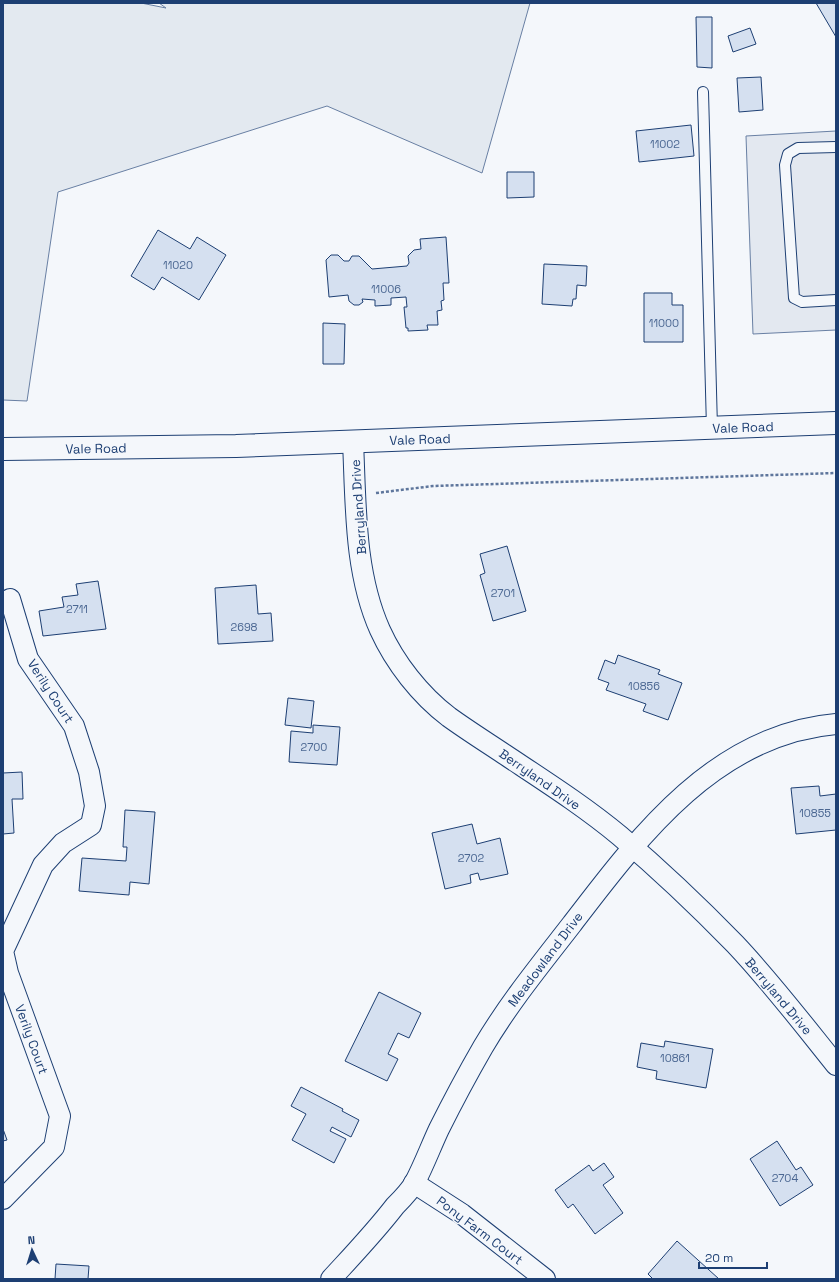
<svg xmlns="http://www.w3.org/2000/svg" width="839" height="1282" font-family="'Space Grotesk',sans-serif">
  <rect width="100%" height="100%" fill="#f4f7fb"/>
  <path fill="#e3e9f0" stroke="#687fa3" d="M3 3H141L166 8 159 3H530L482 173 327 106 58 192 27 401 3 400Z"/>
  <path fill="#e3e8f0" stroke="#687fa3" d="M836 131V330L753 334 746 136Z"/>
  <g fill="#d5e0f0" stroke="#1d3f73">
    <path d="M816 3H836V37Z"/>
    <path d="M696 17H712V68L697 67Z"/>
    <path d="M750 28 756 44 733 52 728 36Z"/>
    <path d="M761 77 763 110 739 112 737 78Z"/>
    <path d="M691 125 694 156 639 162 636 131Z"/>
    <path d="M507 172H534V197L507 198Z"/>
    <path d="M158 230 190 249 197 237 226 255 199 300 162 277 154 290 131 276Z"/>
    <path d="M446 237 449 283H443L444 300 441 301 442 310 437 311 438 325H427L428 330 408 331V328H406L404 307H407L406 297 391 298V305L375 306V300L362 299 363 302 359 305H354L349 301 348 295 329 297 326 260 331 255H338L344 261H349L352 256H359L372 269 407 266 409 263 408 256 414 250 421 249 420 239Z"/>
    <path d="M544 264 587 266 586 286 577 285 576 299H573L572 306 542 304Z"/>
    <path d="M644 293H672V305H683V342H644Z"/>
    <path d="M323 323 345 324 344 364H323Z"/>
    <path d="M507 546 526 611 493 621 480 575 485 573 480 554Z"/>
    <path d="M98 581 106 629 43 636 39 611 64 607 62 597 78 595 76 584Z"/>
    <path d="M256 585 258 614 271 613 273 641 218 644 215 588Z"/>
    <path d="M618 655 660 670 658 674 682 683 668 720 643 711 646 704 606 690 609 683 598 679 605 660 615 664Z"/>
    <path d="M288 698 314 701 311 728 285 725Z"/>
    <path d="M313 725 340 727 337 765 289 762 291 731 313 733Z"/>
    <path d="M22 772 23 799H12L14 833 3 834V773Z"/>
    <path d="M819 786 820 796 836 794V830L796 834 791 788Z"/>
    <path d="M125 810 155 812 149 884 130 882 129 895 79 891 82 858 126 861 127 847H123Z"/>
    <path d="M472 824 477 844 500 838 508 874 480 880 478 873 470 875 471 883 445 889 432 833Z"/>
    <path d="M379 992 421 1013 409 1038 398 1033 388 1054 398 1059 387 1081 345 1061Z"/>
    <path d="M665 1041 713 1049 706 1088 656 1079 657 1071 637 1067 641 1043 664 1047Z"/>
    <path d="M301 1087 343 1109 342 1111 359 1120 351 1137 332 1127 330 1131 346 1139 334 1163 292 1140 306 1114 291 1106Z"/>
    <path d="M3 1129 7 1140 3 1141Z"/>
    <path d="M777 1141 796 1170 801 1167 813 1185 780 1206 750 1159Z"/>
    <path d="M604 1163 614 1177 603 1185 623 1213 595 1234 573 1204 568 1208 555 1190 589 1165 593 1171Z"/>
    <path d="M677 1241 719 1279H653L648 1274Z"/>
    <path d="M56 1264 89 1266 88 1279H55Z"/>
  </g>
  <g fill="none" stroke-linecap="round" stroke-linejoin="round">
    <defs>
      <g id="lane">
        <path d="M703 92 712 428"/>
        <path d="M836 147 798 148 788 154 785 165 794 298 802 302 836 300"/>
      </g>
      <g id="street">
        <path d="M353 442C356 504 354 572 380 630 395 663 420 695 449 717 467 730 486 742 504 754 543 780 584 806 620 836 660 870 698 906 735 944 771 982 803 1024 836 1065"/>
        <path d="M414 1183 462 1214 545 1279"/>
        <path d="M3 1199 54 1147 60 1116 8 973 3 951 43 865 63 843 91 825 95 806 89 772 74 726 28 659 10 599"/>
        <path d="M331 1279C353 1255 375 1232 395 1206 402 1199 410 1191 415 1182 424 1165 431 1146 439 1129 453 1101 468 1073 483 1047 509 1003 541 964 572 924 640 835 716 734 836 724"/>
      </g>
      <path id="secondary" d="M3 449 236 446 836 423"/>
    </defs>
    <use href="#lane" stroke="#1d3f73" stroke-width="12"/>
    <use href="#street" stroke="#1d3f73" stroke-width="22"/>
    <use href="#secondary" stroke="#1d3f73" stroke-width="24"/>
    <path stroke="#5e769c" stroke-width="2.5" stroke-dasharray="3 2" stroke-linecap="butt" d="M376 493 433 486 836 473"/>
    <use href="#lane" stroke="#f4f7fb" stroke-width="10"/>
    <use href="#street" stroke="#f4f7fb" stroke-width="20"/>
    <use href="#secondary" stroke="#f4f7fb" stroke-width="22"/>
  </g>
  <g text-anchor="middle" stroke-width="3" stroke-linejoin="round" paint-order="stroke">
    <g font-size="11" fill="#4b6792">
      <text x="665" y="148">11002</text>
      <text x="178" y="269">11020</text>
      <text x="386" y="293">11006</text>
      <text x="664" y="327">11000</text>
      <text x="503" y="597">2701</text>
      <text x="77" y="613">2711</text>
      <text x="244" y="631">2698</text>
      <text x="644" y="690">10856</text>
      <text x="314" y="751">2700</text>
      <text x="815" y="817">10855</text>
      <text x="471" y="862">2702</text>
      <text x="675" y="1062">10861</text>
      <text x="785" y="1182">2704</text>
    </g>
    <g font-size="13" fill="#1d3f73" stroke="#f4f7fb">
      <text transform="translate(743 427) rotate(-2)" y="5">Vale Road</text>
      <text transform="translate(420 439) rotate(-2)" y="5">Vale Road</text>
      <text transform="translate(96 448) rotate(-1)" y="5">Vale Road</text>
      <text transform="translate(358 507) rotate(-94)" y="5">Berryland Drive</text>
      <text transform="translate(51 691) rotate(57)" y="5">Verily Court</text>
      <text transform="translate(540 779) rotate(35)" y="5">Berryland Drive</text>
      <text transform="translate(545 959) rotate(-53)" y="5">Meadowland Drive</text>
      <text transform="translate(779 996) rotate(50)" y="5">Berryland Drive</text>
      <text transform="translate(32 1039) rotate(70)" y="5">Verily Court</text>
      <text transform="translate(480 1230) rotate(37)" y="5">Pony Farm Court</text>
    </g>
  </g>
  <rect width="839" height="1282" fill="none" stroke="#1d3f73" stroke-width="8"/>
  <g transform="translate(32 1250) rotate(356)" stroke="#f4f7fb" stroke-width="3" paint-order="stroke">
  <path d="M0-3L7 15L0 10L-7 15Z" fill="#1d3f73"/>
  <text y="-6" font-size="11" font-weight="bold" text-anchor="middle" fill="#1d3f73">N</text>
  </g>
  <path d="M699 1262v6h68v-6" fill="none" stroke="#1d3f73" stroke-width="2"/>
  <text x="705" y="1262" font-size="12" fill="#1d3f73" stroke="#f4f7fb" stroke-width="3" paint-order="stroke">20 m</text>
</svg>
